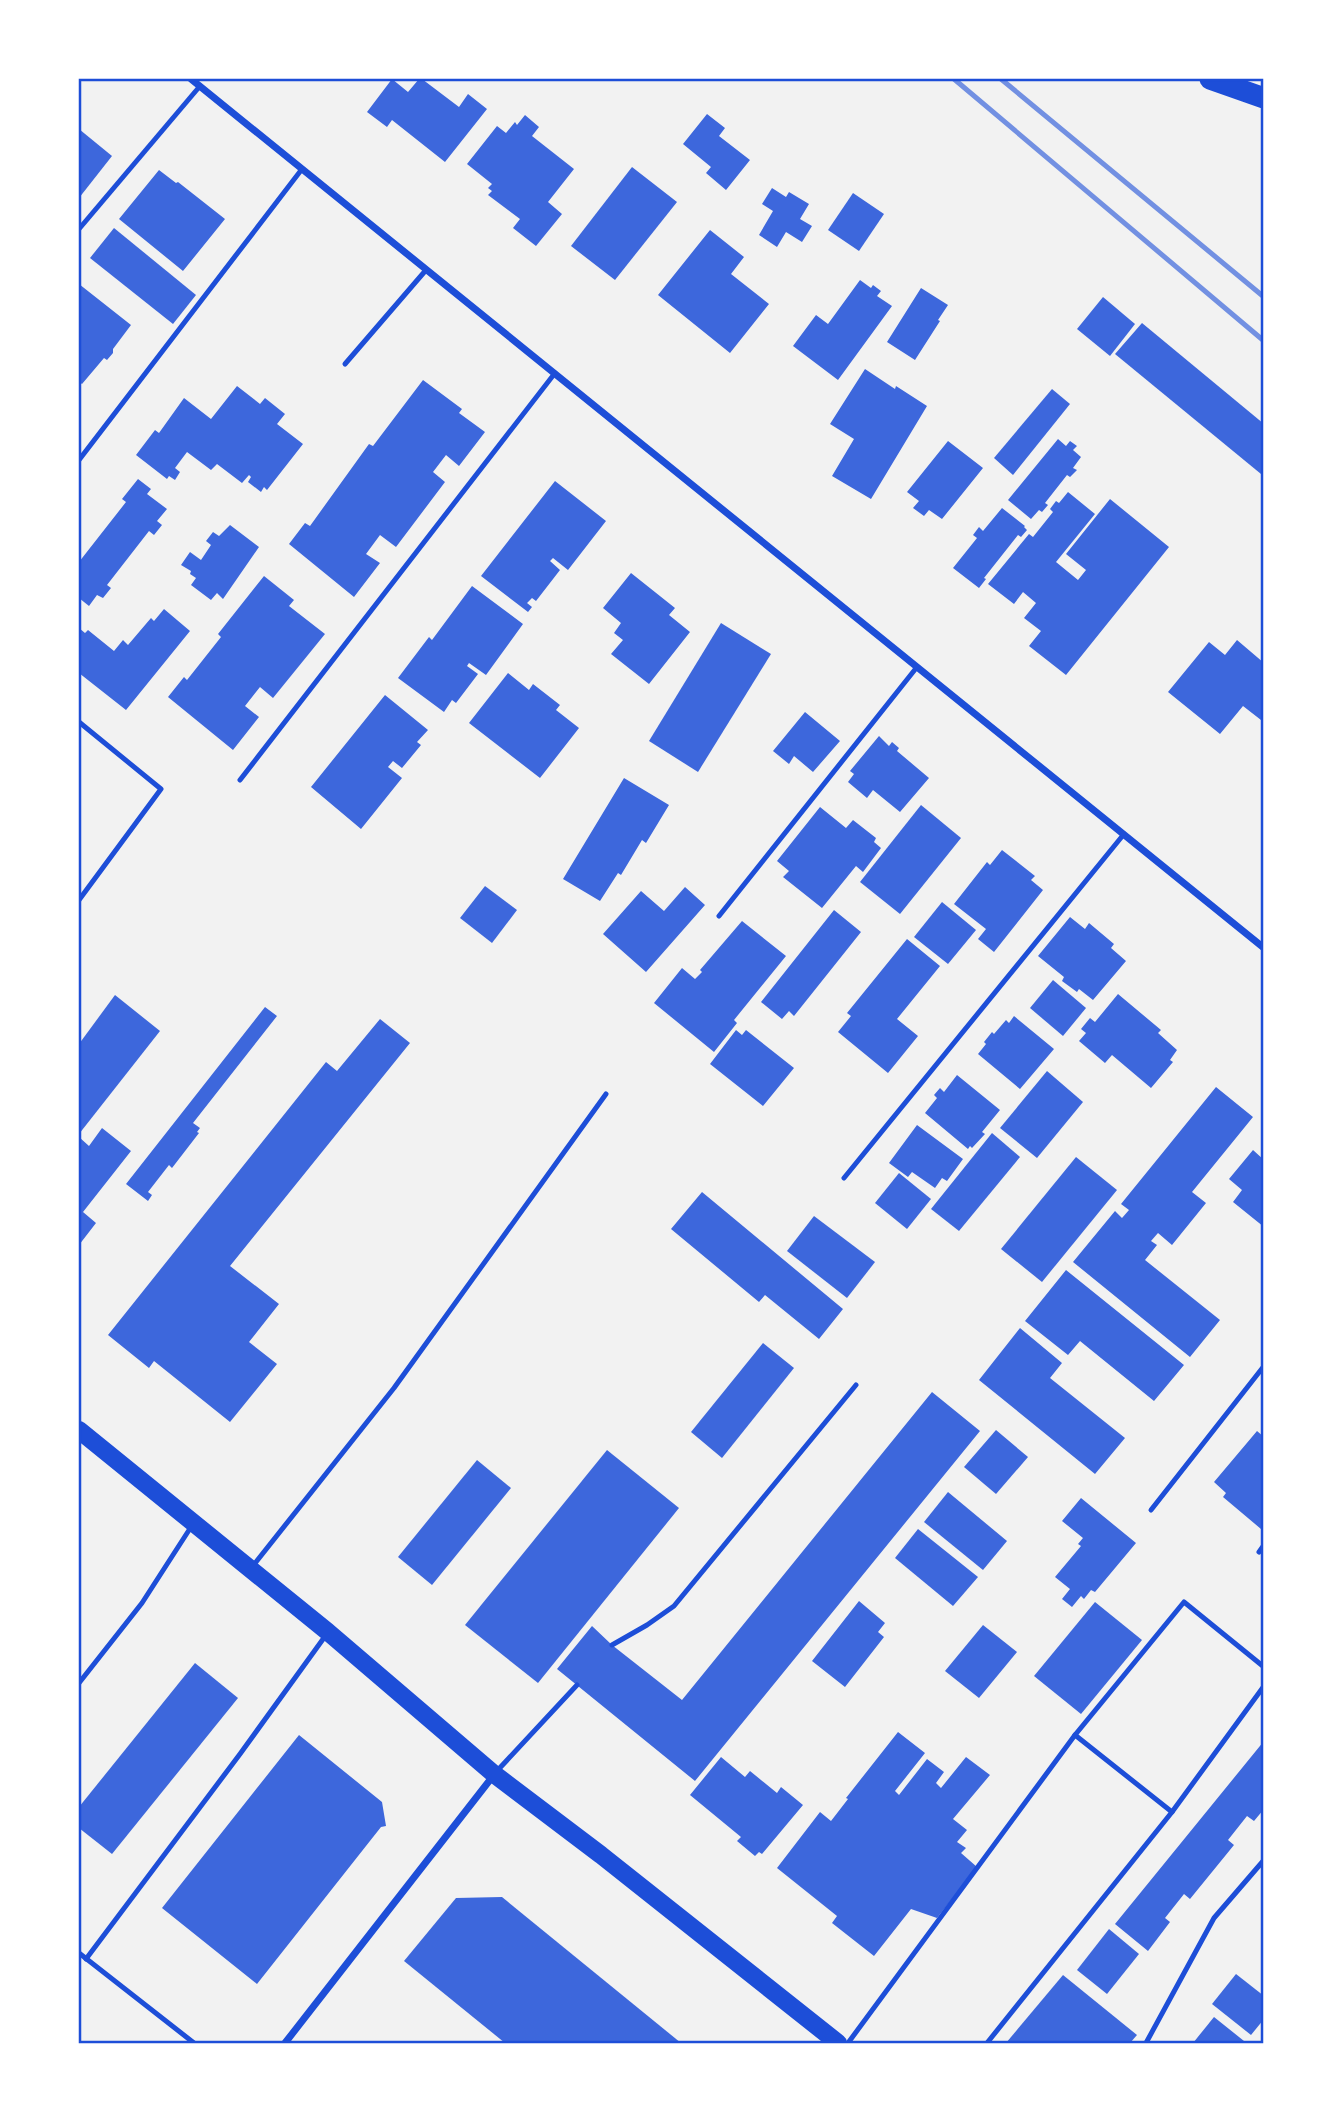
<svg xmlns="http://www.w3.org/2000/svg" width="1343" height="2122" font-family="'DM Sans',sans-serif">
  <rect width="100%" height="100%" fill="#f2f2f2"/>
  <g fill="#3d67dc">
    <path d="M392 79 408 92 419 79H422L459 107 468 94 487 109 445 162 392 120 387 127 367 112Z"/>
    <path d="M707 114 725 128 719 136 750 160 726 190 706 173 711 167 683 144Z"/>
    <path d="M525 115 539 127 532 136 574 169 548 202 562 214 536 246 513 228 520 219 488 195 492 191 488 188 492 184 467 164 497 126 506 133 515 122 517 125Z"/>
    <path d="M79 129 112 156 79 198Z"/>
    <path d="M632 167 677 202 615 280 571 246Z"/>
    <path d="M159 170 176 183 178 182 225 219 183 271 119 219Z"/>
    <path d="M772 188 786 197 789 192 809 204 800 219 812 226 802 242 786 232 777 247 759 235 773 211 762 204Z"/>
    <path d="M853 193 884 214 859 251 828 230Z"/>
    <path d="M114 228 196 295 173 324 90 258Z"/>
    <path d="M710 230 744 257 731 274 769 304 730 353 658 295Z"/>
    <path d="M860 280 871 288 873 285 881 291 877 296 892 306 838 380 793 346 816 315 828 324Z"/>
    <path d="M79 284 131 325 113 349V353L107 360 104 358 82 384 79 382Z"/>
    <path d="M921 288 948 305 938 320 940 321 915 360 887 342Z"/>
    <path d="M1103 297 1135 324 1110 356 1077 329Z"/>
    <path d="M1142 323 1264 424V470L1261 474 1115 354Z"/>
    <path d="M865 369 895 389 896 386 927 406 871 499 832 476 854 439 830 424Z"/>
    <path d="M423 380 462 409 459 413 485 432 459 466 446 455 433 472 445 482 396 547 380 535 366 554 380 563 354 597 289 544 305 523 310 526 369 444 373 446Z"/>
    <path d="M237 386 260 404 265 398 285 414 277 424 303 444 267 490 264 487 261 492 248 482 251 477 249 475 242 483 217 464 211 470 187 452 175 468 180 472 175 480 169 476 167 479 136 455 155 430 159 433 184 398 211 419Z"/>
    <path d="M1052 389 1070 404 1013 475 994 458Z"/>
    <path d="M1058 439 1066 446 1070 441 1077 446 1073 450 1081 457 1073 468 1077 470 1070 477 1067 475 1045 503 1048 505 1042 512 1039 510 1031 519 1008 500Z"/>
    <path d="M948 441 983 468 942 519 929 510 924 516 913 508 919 501 907 492Z"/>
    <path d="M138 479 151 489 147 494 167 509 157 521 162 525 154 535 149 531 107 585 111 588 103 598 97 595 89 606 79 598V562L126 502 122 499Z"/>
    <path d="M555 481 606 521 568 570 553 558 550 561 560 570 536 601 532 598 527 603 532 607 528 612 481 576Z"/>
    <path d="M1068 492 1095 514 1056 562 1078 580 1086 570 1066 554 1110 499 1169 547 1066 675 1029 646 1041 631 1024 618 1036 603 1023 592 1014 604 988 584 1029 534 1033 537 1053 512 1050 509 1056 501 1059 503Z"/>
    <path d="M1002 508 1025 526 1024 527 1027 530 1021 537 1018 535 984 578 986 579 979 588 953 568 977 538 973 535 979 527 983 531Z"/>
    <path d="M230 525 259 547 223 599 217 593 211 600 191 585 196 578 190 574 191 571 181 565 190 552 201 560 211 545 206 541 213 532 219 536Z"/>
    <path d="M631 573 675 608 669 615 690 632 649 684 611 654 623 640 614 633 621 623 603 608Z"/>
    <path d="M264 576 294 600 289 606 325 634 273 698 260 687 245 706 259 717 233 750 168 697 184 677 187 680 221 637 218 634Z"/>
    <path d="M472 586 523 624 486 675 469 663 467 666 478 674 456 703 452 700 444 712 398 678 429 637 432 640Z"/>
    <path d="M164 609 190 631 126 710 79 673V628L85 633 88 630 114 651 123 640 128 645 151 618 154 621Z"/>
    <path d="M721 623 771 654 698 772 649 741Z"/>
    <path d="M1237 640 1264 663V716L1261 720 1243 706 1220 734 1168 692 1209 642 1225 655Z"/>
    <path d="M508 673 529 690 533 684 560 705 556 710 579 728 540 778 469 723Z"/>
    <path d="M385 695 428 730 417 742 421 745 402 768 393 761 388 767 402 778 361 829 311 787Z"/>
    <path d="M805 712 840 741 813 772 794 756 789 764 773 751Z"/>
    <path d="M879 736 889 746 892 742 899 748 897 751 929 778 900 812 873 790 867 798 848 782 854 774 850 771Z"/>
    <path d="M624 778 669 805 646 843 642 840 621 875 618 873 600 901 563 879Z"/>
    <path d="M921 805 961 838 900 914 860 882Z"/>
    <path d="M820 807 846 828 853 820 876 838 874 842 881 848 863 872 856 866 822 908 783 877 789 871 777 861Z"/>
    <path d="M1002 850 1035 876 1031 880 1043 890 994 952 978 939 986 929 954 904 987 862 990 865Z"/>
    <path d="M485 886 517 910 492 943 460 918Z"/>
    <path d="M685 887 705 905 646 972 603 934 641 891 664 911Z"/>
    <path d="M942 902 976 930 948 964 914 937Z"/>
    <path d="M834 910 861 932 794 1016 789 1011 782 1019 761 1002Z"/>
    <path d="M1070 917 1085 929 1089 923 1114 944 1111 948 1126 961 1093 1000 1079 989 1077 992 1062 981 1064 977 1038 956Z"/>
    <path d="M742 921 786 956 734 1020 737 1023 714 1052 654 1003 682 968 695 979 702 972 700 970Z"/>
    <path d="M907 939 940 966 897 1019 918 1036 888 1073 838 1032 851 1016 847 1013Z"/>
    <path d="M1053 980 1086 1008 1063 1036 1030 1008Z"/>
    <path d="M1118 994 1161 1030 1158 1033 1177 1050 1170 1060 1173 1062 1151 1088 1112 1055 1105 1063 1079 1041 1086 1033 1081 1029 1090 1018 1095 1022Z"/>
    <path d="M115 995 160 1031 79 1134V1044Z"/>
    <path d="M265 1007 277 1016 193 1123 200 1128 197 1132 199 1133 172 1168 169 1165 148 1192 152 1195 148 1201 126 1184Z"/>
    <path d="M1014 1016 1054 1049 1020 1089 978 1054 986 1044 984 1042 992 1032 994 1034 1006 1020 1009 1023Z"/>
    <path d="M380 1019 410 1043 230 1266 279 1304 249 1342 277 1364 230 1422 154 1361 149 1368 108 1335 326 1062 337 1071Z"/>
    <path d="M736 1030 742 1035 746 1030 794 1068 763 1106 710 1064Z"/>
    <path d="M1047 1071 1083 1102 1037 1158 1000 1128Z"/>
    <path d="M957 1075 1000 1110 982 1132 985 1134 972 1148 970 1146 968 1149 925 1113 937 1098 934 1095 940 1088 944 1092Z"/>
    <path d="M1216 1087 1253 1117 1192 1192 1206 1203 1172 1245 1158 1233 1151 1241 1157 1245 1145 1260 1220 1320 1190 1357 1073 1262 1115 1211 1122 1218 1129 1210 1121 1204Z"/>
    <path d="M917 1125 963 1159 947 1181 942 1178 935 1188 912 1172 908 1177 889 1163Z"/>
    <path d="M102 1128 131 1151 83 1212 96 1223 79 1245V1137L89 1146Z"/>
    <path d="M992 1133 1020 1157 959 1231 931 1209Z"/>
    <path d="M1253 1150 1264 1160V1227L1233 1202 1242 1190 1229 1179Z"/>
    <path d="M1076 1157 1117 1190 1042 1282 1001 1249Z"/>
    <path d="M899 1173 931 1199 907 1229 875 1203Z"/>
    <path d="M702 1192 843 1309 819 1339 765 1295 759 1302 671 1229Z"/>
    <path d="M814 1216 875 1262 847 1298 787 1251Z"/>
    <path d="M1066 1270 1184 1365 1154 1401 1080 1341 1068 1355 1025 1321Z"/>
    <path d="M1020 1328 1062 1363 1050 1378 1125 1438 1095 1474 979 1380Z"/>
    <path d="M763 1343 794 1368 722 1458 691 1432Z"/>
    <path d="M932 1392 980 1431 695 1781 557 1669 592 1626 612 1645 682 1700Z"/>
    <path d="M996 1430 1028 1457 996 1494 964 1467Z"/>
    <path d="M1257 1431 1264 1437V1525L1261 1529 1223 1497 1226 1493 1214 1482Z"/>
    <path d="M607 1450 679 1508 538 1683 465 1625Z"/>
    <path d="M477 1460 511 1488 432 1585 398 1557Z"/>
    <path d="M948 1492 1007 1541 983 1570 924 1522Z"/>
    <path d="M1081 1498 1136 1543 1095 1592 1091 1590 1084 1599 1081 1596 1072 1607 1062 1599 1070 1589 1055 1577 1081 1546 1078 1544 1083 1538 1062 1521Z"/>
    <path d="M918 1529 978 1577 953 1606 895 1558Z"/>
    <path d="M859 1601 885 1623 878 1632 884 1637 845 1687 812 1661Z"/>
    <path d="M1095 1602 1142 1640 1081 1714 1034 1676Z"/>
    <path d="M983 1625 1017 1652 979 1698 945 1671Z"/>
    <path d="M195 1663 238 1698 112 1854 79 1828V1807Z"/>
    <path d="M898 1732 925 1753 895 1791 899 1795 927 1759 944 1772 936 1783 941 1788 966 1757 990 1775 953 1819 967 1830 957 1842 966 1848 961 1853 977 1867 937 1918 911 1909 874 1956 832 1923 837 1916 777 1868 820 1812 831 1821 848 1799 846 1798Z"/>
    <path d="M299 1735 382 1802 386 1826 381 1827 257 1984 162 1908Z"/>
    <path d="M1264 1741V1809L1254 1821 1247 1816 1228 1840 1234 1845 1190 1899 1184 1894 1165 1918 1170 1922 1148 1951 1115 1924Z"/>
    <path d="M721 1757 745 1777 750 1771 777 1793 781 1787 803 1805 762 1854 759 1852 755 1856 737 1841 741 1837 690 1795Z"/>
    <path d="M502 1897 681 2043H505L404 1961 456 1898Z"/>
    <path d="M1109 1929 1139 1954 1107 1994 1077 1970Z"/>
    <path d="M1236 1974 1264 1996V2019L1251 2035 1212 2004Z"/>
    <path d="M1063 1975 1137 2035 1130 2043H1006Z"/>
    <path d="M1214 2017 1244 2041 1242 2043H1193Z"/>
  </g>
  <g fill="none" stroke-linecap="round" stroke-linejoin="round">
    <g stroke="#1d4ed8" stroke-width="5">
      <path d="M79 229 200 86"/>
      <path d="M345 364 426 270"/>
      <path d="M79 460 302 169"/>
      <path d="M79 722 161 789 79 900"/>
      <path d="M240 780 555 373"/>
      <path d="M719 916 917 667"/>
      <path d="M844 1178 1124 834"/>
      <path d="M1151 1510 1264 1366"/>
      <path d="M1259 1552 1264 1545"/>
      <path d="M252 1567 394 1388 606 1094"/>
      <path d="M612 1645 647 1625 674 1606 856 1385"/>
      <path d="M79 1683 142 1603 191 1527"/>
      <path d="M1075 1735 1172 1812"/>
      <path d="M496 1772 577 1685"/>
      <path d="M79 1953 194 2043"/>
      <path d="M86 1959 240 1754 326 1635"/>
      <path d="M848 2043 1075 1735 1184 1602 1264 1667"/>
      <path d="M987 2043 1172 1812 1264 1686"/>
      <path d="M1146 2043 1214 1918 1264 1860"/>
    </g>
    <g stroke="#1d4ed8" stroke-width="7">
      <path d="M191 79 1264 948"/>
      <path d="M285 2043 493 1776"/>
    </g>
    <path stroke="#1d4ed8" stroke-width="18" d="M79 1430 328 1632 494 1774 601 1855 838 2043"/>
    <path stroke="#1d4ed8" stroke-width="21" d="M1210 79 1264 98"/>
    <g stroke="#7290e2" stroke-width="5">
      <path d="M954 79 1264 341"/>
      <path d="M1001 79 1264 297"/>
    </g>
  </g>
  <rect width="1343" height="2122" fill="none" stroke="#ffffff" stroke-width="161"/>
  <rect x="80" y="80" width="1182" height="1962" fill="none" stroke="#1d4ed8" stroke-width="2.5"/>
</svg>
